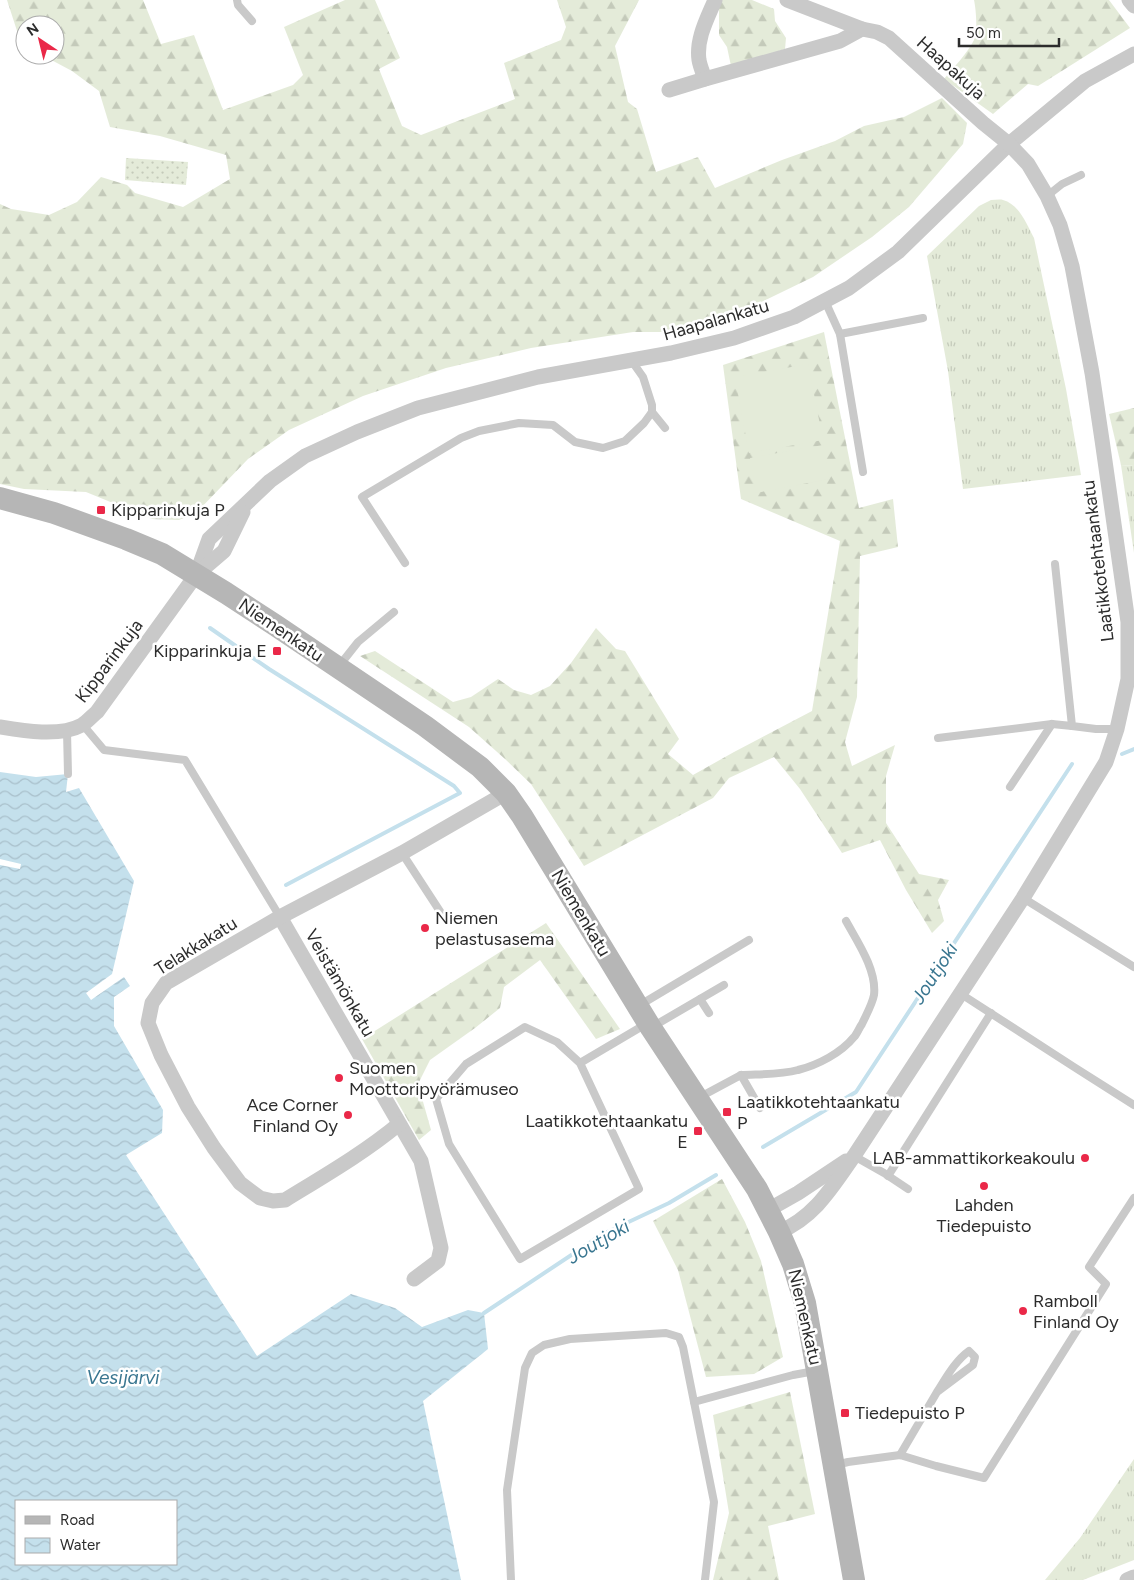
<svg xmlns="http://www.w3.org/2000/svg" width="1134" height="1580" font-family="Figtree,sans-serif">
  <defs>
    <pattern id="grass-tufts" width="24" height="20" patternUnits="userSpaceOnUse" patternTransform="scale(1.25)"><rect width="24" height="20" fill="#e4ebd9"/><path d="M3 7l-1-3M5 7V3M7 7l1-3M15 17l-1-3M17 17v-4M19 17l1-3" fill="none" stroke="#c4caba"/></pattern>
    <pattern id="forest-firs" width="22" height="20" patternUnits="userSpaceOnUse" patternTransform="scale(1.25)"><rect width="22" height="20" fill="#e4ebd9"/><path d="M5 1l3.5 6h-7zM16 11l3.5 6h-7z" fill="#c4caba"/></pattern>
    <pattern id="park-dots" width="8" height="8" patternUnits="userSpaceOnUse" patternTransform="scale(1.25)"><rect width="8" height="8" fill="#e4ebd9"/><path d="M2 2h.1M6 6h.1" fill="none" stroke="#c4caba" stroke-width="1.8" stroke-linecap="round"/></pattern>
    <pattern id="water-waves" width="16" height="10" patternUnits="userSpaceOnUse" patternTransform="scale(1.25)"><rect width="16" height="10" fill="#c4e0ec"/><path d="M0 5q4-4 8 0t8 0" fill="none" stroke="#a9c0cb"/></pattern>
  </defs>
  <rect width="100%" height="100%" fill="#fff"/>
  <g fill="url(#grass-tufts)">
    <path d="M991 200C995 200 1000 199 1003 200 1019 204 1027 225 1034 238L1066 389 1081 475 963 489 948 371 927 256 979 206Z"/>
    <path d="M1121 465 1134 466V553Z"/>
    <path d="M1134 1459V1560L1083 1580H1045L1080 1538Z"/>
  </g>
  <g fill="url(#forest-firs)">
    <path d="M7 0H143L161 44 194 35 223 110 293 85 303 75 284 27 345 0H375L400 58 379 69 402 126 421 135 515 99 504 63 561 40 566 27 557 0H639L615 46 628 102 637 109 656 172 698 157 715 188 782 160 835 141 864 126 904 117 942 98 967 123 963 144 909 207 872 237 813 277 741 312 661 332H633L531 348 446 368 363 396 289 430 248 459 197 512 179 520 152 519 86 492 24 489 0 484V204L11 209 49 215 77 202 101 177 127 185 135 193 183 207 230 179 226 155 160 136 110 127 99 91 72 71 42 55H55V25H25V40L18 34Z"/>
    <path d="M722 0H752L774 9 775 21 786 38 785 49 731 66 727 47 719 35V2Z"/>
    <path d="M974 0H1109L1130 28 1038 86 1028 84 993 114 944 79C954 67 967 54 974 40 978 32 976 9 974 0Z"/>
    <path d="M824 332 859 508 893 499 898 547 860 556 857 697 845 742 852 766 895 745 886 776V823L919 874 949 880 938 900 944 921 932 933 906 890 880 840 842 853 800 789 774 757 729 778 713 798 584 866 531 784 505 759 469 727 360 656 375 651 453 702 471 697 498 679 514 690 531 695 550 686 571 663 596 628 616 649 625 651 679 739 668 754 693 775 734 752 812 711 840 541 741 499 723 365Z"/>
    <path d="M1134 408V466L1121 465 1109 414Z"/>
    <path d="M546 923 620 1029 596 1039 540 960 504 987 500 1008 475 1028 430 1060 418 1084 431 1130 419 1140 362 1039Z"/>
    <path d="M722 1179 745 1222 761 1261 783 1357 754 1374 706 1377 678 1270 653 1221Z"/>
    <path d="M790 1392 815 1514 768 1526 779 1580H713L729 1513 713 1415Z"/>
  </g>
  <path fill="url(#park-dots)" d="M126 158 188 162 186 185 125 180Z"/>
  <g fill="#e4ebd9">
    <path d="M808 364 823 440 749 453 735 377Z"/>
    <path d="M823 445 829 479 756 493 750 458Z"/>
  </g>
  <path fill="url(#water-waves)" fill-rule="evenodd" d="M0 772 36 777 68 774 66 792 79 788 134 881 112 974 86 993 91 1000 124 977 130 986 114 997V1026L163 1110 162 1133 126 1155 257 1356 351 1294 395 1308 422 1327 468 1310 484 1313 488 1349 423 1401 461 1580H0ZM16 1501H176V1564H16Z"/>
  <path fill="#fff" d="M0 859 21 864 20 869 0 865Z"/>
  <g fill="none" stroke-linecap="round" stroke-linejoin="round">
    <g stroke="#c4e0ec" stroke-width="4">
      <path d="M210 628 269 669 454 786 460 793 286 885"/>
      <path d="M1122 754 1134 749"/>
      <path d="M763 1147 856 1092 1072 764"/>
      <path d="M484 1313 603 1234 669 1203 716 1175"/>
    </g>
    <g stroke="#c9c9c9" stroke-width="8">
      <path d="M237 0 238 5 252 21"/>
      <path d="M1047 196 1062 184 1081 175"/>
      <path d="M825 301 840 334 863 472"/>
      <path d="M840 334 923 318"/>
      <path d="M652 412 665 428"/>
      <path d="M405 563 362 497 461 438 479 431 519 423 553 425 575 442 603 448 625 441 644 423 652 412V405L643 377 631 360"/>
      <path d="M1055 564 1072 726 1096 729H1117"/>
      <path d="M339 666 358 642 394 612"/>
      <path d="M83 725 104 750 185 760 280 917"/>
      <path d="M67 731 68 774"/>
      <path d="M938 738 1052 724 1072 726"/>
      <path d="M1010 787 1052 724"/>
      <path d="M402 853 443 916"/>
      <path d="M1023 898 1134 967"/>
      <path d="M961 994 1074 1067 1134 1105"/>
      <path d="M700 999 709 1013"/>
      <path d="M640 1005 749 940"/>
      <path d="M652 1027 724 985"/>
      <path d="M580 1063 639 1189 520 1259 449 1144 436 1099 466 1064 525 1027 557 1042 580 1063 646 1024"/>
      <path d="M741 1075C759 1074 780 1075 798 1070 818 1065 841 1053 854 1037 857 1034 859 1028 862 1024 866 1015 872 1005 874 995 877 970 857 941 846 921"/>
      <path d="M700 1097 741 1075 760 1108"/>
      <path d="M854 1156 884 1173 908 1189"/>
      <path d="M888 1176 991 1013"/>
      <path d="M694 1402 793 1375 815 1371"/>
      <path d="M900 1455 937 1392 973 1365 975 1357 969 1351C955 1361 946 1378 937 1392"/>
      <path d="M836 1465 848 1462 900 1455 936 1466 984 1478 1106 1284 1089 1267 1134 1198"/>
      <path d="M511 1580 507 1490 525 1368 532 1353 544 1345 570 1339 666 1333 679 1337 683 1347 714 1502 705 1580"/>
    </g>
    <g stroke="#c9c9c9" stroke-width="15">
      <path d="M1129 0 1134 6"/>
      <path d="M705 79C703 73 700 66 699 60 696 39 707 19 715 0"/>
      <path d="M669 90 705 79 840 41 862 29"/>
      <path d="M196 575 209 539 270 481 305 456 357 432 418 408 538 377 671 353 734 338 794 317 849 288 898 252 1009 144 1085 81 1134 54"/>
      <path d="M0 727C24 731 60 737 82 725 87 722 92 716 97 712L196 575 224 551 243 512"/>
      <path d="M280 917 421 1161 441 1248 438 1261 414 1279"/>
      <path d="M399 1124C364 1153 324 1176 285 1200L273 1201 260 1198 240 1183 214 1148 188 1107 161 1055 148 1023 152 1003 166 983 280 917 402 853 506 793"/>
      <path d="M768 1210 798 1193 846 1161"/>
      <path d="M779 1232C815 1217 832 1187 854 1156L1023 898 1106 762 1117 729 1128 679V622L1102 440 1092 373 1072 266 1060 225 1047 196 1028 164 1009 144 983 123 889 38 877 32 862 29 787 0"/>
      <path d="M1127 1580 1134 1577"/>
    </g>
    <path stroke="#b6b6b6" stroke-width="22" d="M0 498 54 513 126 539 162 554 226 593 275 625 425 726 480 767 506 793 522 816 651 1028 757 1189 779 1232 793 1264 805 1303 854 1580"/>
  </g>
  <g fill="#ea2848" stroke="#fff" stroke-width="2">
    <rect x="96" y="505" width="10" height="10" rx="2.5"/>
    <rect x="272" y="646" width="10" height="10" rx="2.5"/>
    <circle cx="425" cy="928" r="5"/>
    <circle cx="339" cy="1078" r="5"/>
    <rect x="722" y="1107" width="10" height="10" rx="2.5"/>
    <circle cx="348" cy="1115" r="5"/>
    <rect x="693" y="1126" width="10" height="10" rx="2.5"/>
    <circle cx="1085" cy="1158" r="5"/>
    <circle cx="984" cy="1186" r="5"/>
    <circle cx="1023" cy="1311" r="5"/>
    <rect x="840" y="1408" width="10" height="10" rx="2.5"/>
  </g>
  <g text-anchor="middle" stroke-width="5" stroke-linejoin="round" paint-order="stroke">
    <g font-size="18" fill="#2c2c2c" stroke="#fff">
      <text transform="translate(951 68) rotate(42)" y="6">Haapakuja</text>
      <text transform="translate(716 320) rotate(-16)" y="6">Haapalankatu</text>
      <text transform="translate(1098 561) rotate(-97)" y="6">Laatikkotehtaankatu</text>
      <text transform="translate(281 630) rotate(34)" y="6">Niemenkatu</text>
      <text transform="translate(109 661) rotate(-53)" y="6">Kipparinkuja</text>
      <text transform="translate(581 913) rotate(59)" y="6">Niemenkatu</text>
      <text transform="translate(196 946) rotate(-32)" y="6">Telakkakatu</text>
      <text transform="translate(340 983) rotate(60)" y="6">Veistämönkatu</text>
      <text transform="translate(805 1317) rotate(77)" y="6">Niemenkatu</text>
    </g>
    <g font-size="18" fill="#2c2c2c" stroke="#fff" text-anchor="start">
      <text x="111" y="516">Kipparinkuja P</text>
      <text x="267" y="657" text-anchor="end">Kipparinkuja E</text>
      <text x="435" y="924">Niemen<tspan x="435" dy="21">pelastusasema</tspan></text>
      <text x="349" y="1074">Suomen<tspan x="349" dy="21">Moottoripyörämuseo</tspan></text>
      <text x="737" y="1108">Laatikkotehtaankatu<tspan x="737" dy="21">P</tspan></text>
      <text x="338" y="1111" text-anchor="end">Ace Corner<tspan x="338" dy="21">Finland Oy</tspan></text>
      <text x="688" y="1127" text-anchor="end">Laatikkotehtaankatu<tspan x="688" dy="21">E</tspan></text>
      <text x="1075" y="1164" text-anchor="end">LAB-ammattikorkeakoulu</text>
      <text x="984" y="1211" text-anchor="middle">Lahden<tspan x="984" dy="21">Tiedepuisto</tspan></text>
      <text x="1033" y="1307">Ramboll<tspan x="1033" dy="21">Finland Oy</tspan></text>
      <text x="855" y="1419">Tiedepuisto P</text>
    </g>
    <g font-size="19" font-style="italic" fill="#397690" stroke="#fff">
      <text transform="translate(934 973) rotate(-57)" y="7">Joutjoki</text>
      <text transform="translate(598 1241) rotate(-30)" y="7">Joutjoki</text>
      <text x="123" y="1384">Vesijärvi</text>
    </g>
  </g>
  <rect x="15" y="1500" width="162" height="65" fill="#ffffff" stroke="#ababab"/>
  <rect x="25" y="1516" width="25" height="8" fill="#b6b6b6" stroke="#ababab"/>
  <text x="60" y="1525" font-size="15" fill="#2c2c2c">Road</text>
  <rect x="25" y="1538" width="25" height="15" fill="url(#water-waves)" stroke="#ababab"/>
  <text x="60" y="1550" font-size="15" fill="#2c2c2c">Water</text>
  <g transform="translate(40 40) rotate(325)"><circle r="24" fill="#ffffff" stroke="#ababab"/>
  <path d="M0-4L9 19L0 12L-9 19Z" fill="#ea2848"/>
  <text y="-8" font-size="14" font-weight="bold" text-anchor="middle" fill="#2c2c2c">N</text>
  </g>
  <path d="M959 38v8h100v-8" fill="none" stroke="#2c2c2c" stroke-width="2.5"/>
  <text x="966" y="38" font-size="15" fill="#2c2c2c" stroke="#ffffff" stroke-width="4" paint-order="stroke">50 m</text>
</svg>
